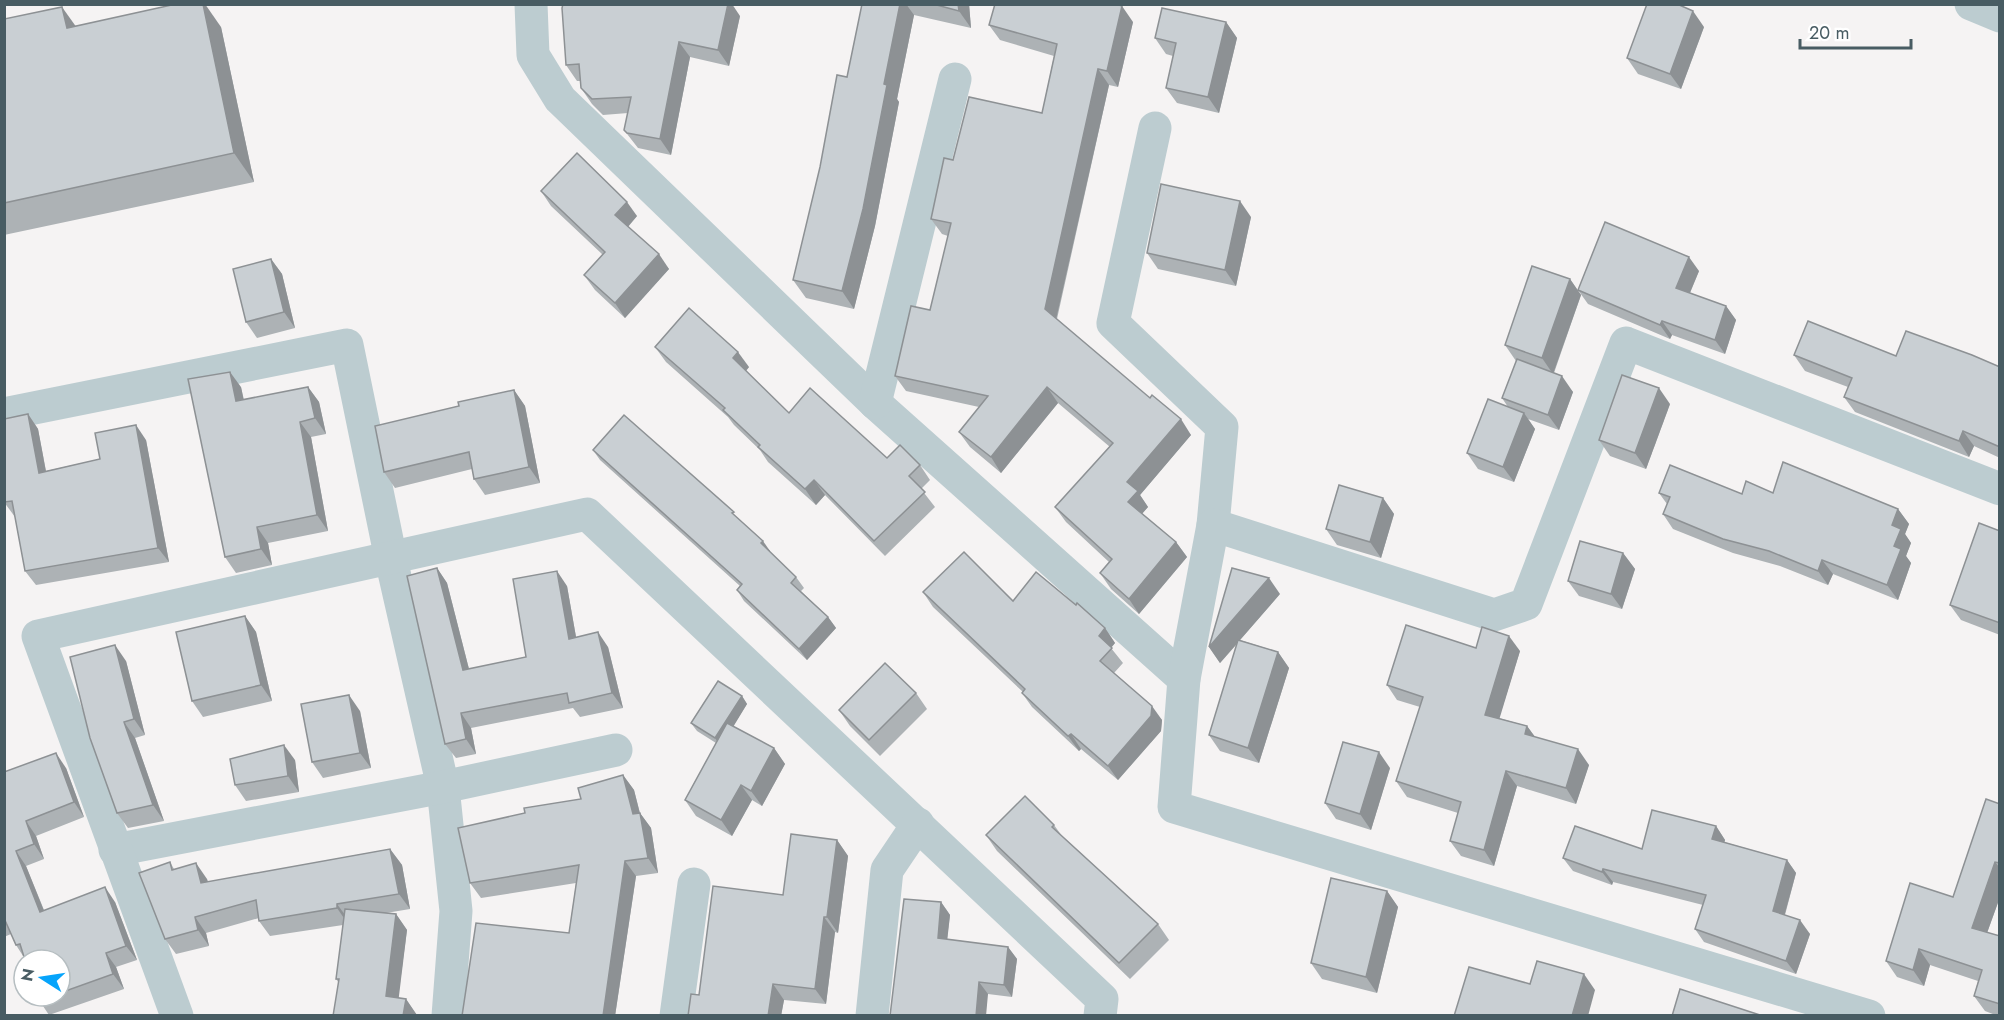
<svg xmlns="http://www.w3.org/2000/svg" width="2004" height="1020" font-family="Jost,sans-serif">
  <rect width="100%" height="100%" fill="#f5f3f3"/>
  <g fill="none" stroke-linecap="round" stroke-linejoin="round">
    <g stroke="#bcccd0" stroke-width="33">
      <path d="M531 4 533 55 560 99 875 403 1184 679"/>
      <path d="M1971 4 2000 16"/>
      <path d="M1155 128 1113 323 1222 427 1213 525"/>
      <path d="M875 403 955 79"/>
      <path d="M4 414 347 345 391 559 443 787 456 911 448 1016"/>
      <path d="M115 850 443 787 616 750"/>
      <path d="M177 1016 38 636 587 514 1102 999 1100 1016"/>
      <path d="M676 1016 694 884"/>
      <path d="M872 1016 887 870 918 824"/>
      <path d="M1869 1016 1174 807 1184 679 1213 525 1494 615 1526 604 1626 343 2000 489"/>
    </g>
  </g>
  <g fill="#adb2b5">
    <path d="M862 4H969L971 28 914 15 897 99 899 102 875 226 854 309 806 298 793 280 847 77Z"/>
    <path d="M740 16 729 66 690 57 671 155 638 148 624 130 628 113 603 115 592 104 581 88 580 81H577L566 65Z"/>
    <path d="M4 19 76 26 221 27 254 182 4 235Z"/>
    <path d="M1133 22 1118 87 1109 85 1057 319 1191 435 1140 495 1148 507 1142 514 1176 542 1187 557 1139 614 1111 589 1100 573 1109 562 1066 522 1055 507 1110 447 1058 403 1001 473 970 447 959 432 979 407 906 391 895 376 930 310 948 236 942 234 931 219 953 160 1042 113 1054 56 1000 40 989 25Z"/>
    <path d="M1226 22 1237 38 1219 113 1177 103 1166 88 1173 56 1166 54 1155 38Z"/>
    <path d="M1704 27 1681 89 1638 74 1627 58Z"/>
    <path d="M541 191 637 216 628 227 669 269 625 318 595 290 584 275 603 255 551 206Z"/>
    <path d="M1251 217 1236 286 1158 269 1147 253Z"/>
    <path d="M271 259 282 274 295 328 257 338 246 322Z"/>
    <path d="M1699 271 1690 293 1726 306 1736 320 1725 354 1672 335 1670 339 1588 304 1578 290Z"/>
    <path d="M1570 279 1581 295 1554 373 1573 392 1559 430 1528 419 1535 429 1514 482 1478 469 1467 453 1508 407 1502 398 1516 361 1505 345Z"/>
    <path d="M655 347 749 367 746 371 789 413 887 458 920 465 930 480 921 489 935 507 885 556 825 495 816 505 768 462 760 450 734 425 728 417 666 362Z"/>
    <path d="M1794 355 1896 356 2000 367V458L1974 446 1969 457 1855 412 1844 397 1848 387 1805 371Z"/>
    <path d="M241 387 244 400 308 387 319 402 326 434 311 437 328 531 268 543 272 565 236 573 225 557Z"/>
    <path d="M514 390 525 406 540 483 485 495 474 479 472 469 395 488 384 472 459 406Z"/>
    <path d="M1670 404 1646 469 1610 456 1599 440Z"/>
    <path d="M28 414 38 429 46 471 100 459 146 440 169 562 36 585 25 571 15 517 4 502Z"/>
    <path d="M593 450 739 519 770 551V552L796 577 804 588 801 591 828 617 836 628 807 660 744 601 737 590 740 586 600 460Z"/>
    <path d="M1659 493 1742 494 1773 493 1898 509 1909 524 1905 534 1911 543 1906 556 1911 563 1898 600 1833 574 1828 585 1780 566 1733 553 1673 529 1663 514 1667 504Z"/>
    <path d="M1383 498 1394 514 1381 558 1337 545 1326 529Z"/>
    <path d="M2000 531V635L1961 620 1950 605Z"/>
    <path d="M1623 553 1635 569 1622 609 1579 596 1568 581Z"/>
    <path d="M437 568 447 583 469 669 526 657 567 586 576 637 608 647 623 708 580 717 573 708 471 728 476 754 456 758 445 744Z"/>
    <path d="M923 592 1013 601 1105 628 1115 643 1111 648 1123 663 1114 673 1162 720 1161 731 1118 780 1081 749 1079 751 1032 707 1022 693 1023 692 933 607Z"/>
    <path d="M1280 594 1240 640 1278 652 1289 668 1259 763 1220 751 1209 735 1237 644 1220 663 1209 647Z"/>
    <path d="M245 616 256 632 272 701 203 717 192 701Z"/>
    <path d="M1476 648 1520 651 1499 718 1527 726 1535 737 1589 765 1576 804 1517 786 1494 866 1461 856 1450 841 1458 813 1407 797 1396 781 1420 707 1397 700 1387 685Z"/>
    <path d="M126 661 145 735 135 738 164 821 128 828 117 813Z"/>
    <path d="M916 693 927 709 880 756 850 726 839 710Z"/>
    <path d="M742 696 747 704 733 726 774 748 785 764 762 806 752 800 732 836 696 816 685 800 716 743 697 731 691 723Z"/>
    <path d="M360 711 371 768 323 778 312 762Z"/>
    <path d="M295 760 299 792 246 801 235 785Z"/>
    <path d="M66 768 84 817 36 836 44 859 26 866 44 910 115 902 137 960 116 967 124 989 49 1015 39 1000 37 996H60V960L25 959 16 945 11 934 4 937V772Z"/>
    <path d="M1390 768 1371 830 1336 819 1325 803Z"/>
    <path d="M623 775 634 790 640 813 651 828 658 873 636 876 615 1016H462L569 933 576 883 481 898 470 883 525 813 581 799Z"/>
    <path d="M2000 804V897L1987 933 2000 936V1016H1998L1985 1011 1974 996 1978 981 1930 965 1924 986 1897 977 1886 961 1953 897Z"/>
    <path d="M1054 825 1062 836 1158 924 1169 940 1130 979 997 851 986 835Z"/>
    <path d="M1716 826 1725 840 1724 842 1787 860 1796 873 1785 915 1810 934 1796 974 1704 942 1695 929 1703 905 1613 882 1612 885 1573 871 1563 858 1642 849Z"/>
    <path d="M837 840 848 856 838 933 835 932 826 1004 784 1000 781 1016H688L699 995 783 895Z"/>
    <path d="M390 849 402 865 410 909 386 913 396 914 407 930 398 998 406 999 417 1016H333L339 983 336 979 343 925 270 936 259 921V918L206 933 209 946 176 954 165 939 170 862 174 869 207 879 208 882Z"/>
    <path d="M1387 891 1398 907 1377 993 1322 979 1311 963Z"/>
    <path d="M941 902 950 915 947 939 1008 947 1017 959 1012 997 988 994 890 1016Z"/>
  </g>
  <g fill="#8d9194">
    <path d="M203 4H205L221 27 254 182 234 153Z"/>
    <path d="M728 4H732L740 16 729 66 718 50Z"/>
    <path d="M900 4H906L914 15 897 99 899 102 875 226 854 309 842 291Z"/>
    <path d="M958 4H969L971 28 959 11Z"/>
    <path d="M1122 6 1133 22 1118 87 1107 71Z"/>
    <path d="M62 7 82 35 67 28Z"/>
    <path d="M1693 11 1704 27 1681 89 1670 74Z"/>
    <path d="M1226 22 1237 38 1219 113 1208 97Z"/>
    <path d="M679 42 690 57 671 155 660 139Z"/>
    <path d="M1098 69 1109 85 1055 324 1045 309Z"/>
    <path d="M1240 201 1251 217 1236 286 1225 270Z"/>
    <path d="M627 202 637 216 625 230 615 215Z"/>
    <path d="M659 254 669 269 625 318 615 303Z"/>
    <path d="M1689 257 1699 271 1686 302 1676 288Z"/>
    <path d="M271 259 282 274 295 328 284 312Z"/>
    <path d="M1570 279 1581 295 1553 374 1542 358Z"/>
    <path d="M1726 306 1736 320 1725 354 1715 340Z"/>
    <path d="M1662 321 1672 335 1670 339 1660 325Z"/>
    <path d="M738 352 749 367 744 373 733 358Z"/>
    <path d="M230 372 241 387 247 417 236 401Z"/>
    <path d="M1562 376 1573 392 1559 430 1548 415Z"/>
    <path d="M308 387 319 402 326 434 315 418Z"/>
    <path d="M1047 387 1058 403 1001 473 991 457Z"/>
    <path d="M1659 388 1670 404 1646 469 1635 453Z"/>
    <path d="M514 390 525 406 540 483 529 467Z"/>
    <path d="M1524 413 1535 429 1514 482 1503 467Z"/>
    <path d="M28 414 38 429 49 488 39 473Z"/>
    <path d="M1181 419 1191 435 1140 495 1148 507 1139 517 1128 502 1127 482Z"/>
    <path d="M300 422 311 437 328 531 317 515Z"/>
    <path d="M136 425 146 440 169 562 158 548Z"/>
    <path d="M1963 431 1974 446 1969 457 1959 441Z"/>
    <path d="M814 480 825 495 816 505 805 489Z"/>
    <path d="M1383 498 1394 514 1381 558 1370 542Z"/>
    <path d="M1898 509 1909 524 1905 534 1911 543 1906 556 1911 563 1898 600 1887 585 1892 525Z"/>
    <path d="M257 527 268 543 272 565 261 549Z"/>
    <path d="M763 541 770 551 768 554 761 543Z"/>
    <path d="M1176 542 1187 557 1139 614 1129 599Z"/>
    <path d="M1623 553 1635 569 1622 609 1611 594Z"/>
    <path d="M1822 560 1833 574 1828 585 1818 571Z"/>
    <path d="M437 568 447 583 473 685 463 670Z"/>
    <path d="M557 571 567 586 579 654 569 639Z"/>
    <path d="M1269 578 1280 594 1220 663 1209 647Z"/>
    <path d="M245 616 256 632 272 701 261 685Z"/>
    <path d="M828 617 836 628 807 660 799 649Z"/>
    <path d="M1105 628 1115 643 1109 650 1099 636Z"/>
    <path d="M598 632 608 647 623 708 612 693Z"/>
    <path d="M1509 636 1520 651 1496 730 1485 715Z"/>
    <path d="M115 645 126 661 145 735 134 719Z"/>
    <path d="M1278 652 1289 668 1259 763 1248 748Z"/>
    <path d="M349 695 360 711 371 768 360 753Z"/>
    <path d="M742 696 747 704 721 747 715 738Z"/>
    <path d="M1152 706 1162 720 1161 731 1118 780 1108 766Z"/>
    <path d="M461 713 471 728 476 754 466 739Z"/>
    <path d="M124 722 135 738 164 821 153 805Z"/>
    <path d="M1527 726 1538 741 1525 734Z"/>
    <path d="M1071 734 1081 749 1079 751 1068 736Z"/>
    <path d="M284 745 295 760 299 792 288 776Z"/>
    <path d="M774 748 785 764 762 806 751 791Z"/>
    <path d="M1578 749 1589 765 1576 804 1566 788Z"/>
    <path d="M1379 752 1390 768 1371 830 1360 814Z"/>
    <path d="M56 753 66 768 84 817 74 802Z"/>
    <path d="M1506 771 1517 786 1494 866 1484 850Z"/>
    <path d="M623 775 634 790 642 822 640 813 651 828 658 873 648 858 633 814Z"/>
    <path d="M741 785 752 800 732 836 721 820Z"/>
    <path d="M26 821 36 836 44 859 34 844Z"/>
    <path d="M1716 826 1725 840 1722 852 1712 839Z"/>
    <path d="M837 840 848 856 838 933 827 917Z"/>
    <path d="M390 849 402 865 410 909 399 894Z"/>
    <path d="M16 851 26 866 50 926 40 912Z"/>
    <path d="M1787 860 1796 873 1782 924 1773 911Z"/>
    <path d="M625 861 636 876 615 1016H603Z"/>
    <path d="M1995 862 2000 868V897L1983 944 1972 928Z"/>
    <path d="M196 863 207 879 212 899 201 883Z"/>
    <path d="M1603 869 1613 882 1612 885 1602 872Z"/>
    <path d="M105 887 115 902 137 960 126 946Z"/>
    <path d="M1387 891 1398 907 1377 993 1366 977Z"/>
    <path d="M941 902 950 915 946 951 938 938Z"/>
    <path d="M337 904 348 919V924L337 908Z"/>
    <path d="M396 914 407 930 397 1012 386 996Z"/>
    <path d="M195 917 206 933 209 946 198 930Z"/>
    <path d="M824 917 835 932 826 1004 815 989Z"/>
    <path d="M1800 920 1810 934 1796 974 1786 961Z"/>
    <path d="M1008 947 1017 959 1012 997 1004 985Z"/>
    <path d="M1919 949 1930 965 1924 986 1913 970Z"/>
    <path d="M106 953 116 967 124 989 113 974Z"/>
    <path d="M1584 974 1595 990 1588 1016H1572Z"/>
    <path d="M979 982 988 994 986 1016H976Z"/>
    <path d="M773 984 784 1000 781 1016H768Z"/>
    <path d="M406 999 417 1015V1016H403Z"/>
  </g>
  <g fill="#c9cfd3" stroke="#8d9194" stroke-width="1.5">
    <path d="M176 4H203L234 153 4 203V19L62 7 67 28Z"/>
    <path d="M563 4H728L718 50 679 42 660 139 627 133 624 130 631 97 592 99 581 88 579 64 566 65 562 8Z"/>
    <path d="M862 4H900L884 84 887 85 863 209 842 291 793 280 820 167 837 75 847 77Z"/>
    <path d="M933 4H958L959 11Z"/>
    <path d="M995 4H1116L1122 6 1107 71 1098 69 1045 309 1150 398 1152 395 1181 419 1127 482 1138 491 1128 502 1176 542 1129 599 1100 573 1112 559 1055 507 1113 443 1047 387 991 457 959 432 988 396 895 376 911 306 930 310 951 223 931 219 944 158 953 160 969 97 1042 113 1057 44 989 25Z"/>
    <path d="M1647 4H1677L1693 11 1670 74 1627 58Z"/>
    <path d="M1162 8 1226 22 1208 97 1166 88 1176 43 1155 38Z"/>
    <path d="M577 153 627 202 615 215 659 254 615 303 584 275 605 252 541 191Z"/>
    <path d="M1161 184 1240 201 1225 270 1147 253Z"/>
    <path d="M1605 222 1689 257 1676 288 1726 306 1715 340 1662 321 1660 325 1578 290Z"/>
    <path d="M271 259 284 312 246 322 233 269Z"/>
    <path d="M1532 266 1570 279 1542 358 1505 345Z"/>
    <path d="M689 308 738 352 733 358 789 413 810 388 887 458 900 445 920 465 909 476 925 492 874 541 814 480 805 489 758 447 760 445 723 410 725 408 655 347Z"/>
    <path d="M1808 321 1896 356 1906 331 1972 355 2000 367V447L1963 431 1959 441 1844 397 1852 378 1794 355Z"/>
    <path d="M1517 359 1562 376 1548 415 1502 398Z"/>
    <path d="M230 372 236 401 308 387 315 418 300 422 317 515 257 527 261 549 225 557 188 379Z"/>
    <path d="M1622 375 1659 388 1635 453 1599 440Z"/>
    <path d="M514 390 529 467 474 479 469 452 384 472 375 426 459 406 458 402Z"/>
    <path d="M1488 399 1524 413 1503 467 1467 453Z"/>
    <path d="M28 414 39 473 100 459 95 433 136 425 158 548 25 571 12 501 4 502V419Z"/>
    <path d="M624 415 734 512 732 513 763 541 761 543 796 577 791 583 828 617 799 649 737 590 742 584 593 450Z"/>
    <path d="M1783 462 1898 509 1892 525 1901 529 1894 546 1901 549 1887 585 1822 560 1818 571 1769 551 1723 539 1663 514 1670 497 1659 493 1670 465 1742 494 1746 481 1773 493Z"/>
    <path d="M1339 485 1383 498 1370 542 1326 529Z"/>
    <path d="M1979 523 2000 531V623L1950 605Z"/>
    <path d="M1580 541 1623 553 1611 594 1568 581Z"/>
    <path d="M964 552 1013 601 1036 572 1076 605 1077 603 1105 628 1099 636 1112 648 1100 661 1152 706 1151 716 1108 766 1071 734 1068 736 1022 693 1025 689 923 592Z"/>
    <path d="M437 568 463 670 526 657 513 579 557 571 569 639 598 632 612 693 569 703 567 693 461 713 466 739 445 744 407 576Z"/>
    <path d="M1232 568 1269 578 1209 647Z"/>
    <path d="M245 616 261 685 192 701 176 632Z"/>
    <path d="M1406 625 1476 648 1482 627 1509 636 1485 715 1527 726 1525 734 1578 749 1566 788 1506 771 1484 850 1450 841 1461 802 1396 781 1423 697 1387 685Z"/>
    <path d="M1238 640 1278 652 1248 748 1209 735Z"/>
    <path d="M115 645 134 719 124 722 153 805 117 813 90 738 70 657Z"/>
    <path d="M885 663 916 693 869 740 839 710Z"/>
    <path d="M718 681 742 696 715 738 691 723Z"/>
    <path d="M349 695 360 753 312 762 301 704Z"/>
    <path d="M727 723 774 748 751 791 741 785 721 820 685 800Z"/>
    <path d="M1343 742 1379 752 1360 814 1325 803Z"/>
    <path d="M284 745 288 776 235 785 230 759Z"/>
    <path d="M56 753 74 802 26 821 34 844 16 851 40 912 105 887 126 946 106 953 113 974 60 993V960H25L20 944 16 945 4 918V772Z"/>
    <path d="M623 775 633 814 640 813 648 858 625 861 603 1016H462L476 923 569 933 579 865 470 883 458 828 525 813 524 808 581 799 578 788Z"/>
    <path d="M1025 796 1054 825 1052 827 1158 924 1119 963 986 835Z"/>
    <path d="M1986 799 2000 804V863L1995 862 1972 928 2000 936V1004L1974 996 1982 970 1919 949 1913 970 1886 961 1910 883 1953 897Z"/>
    <path d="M1652 810 1716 826 1712 839 1787 860 1773 911 1800 920 1786 961 1695 929 1706 895 1603 869 1602 872 1563 858 1575 826 1642 849Z"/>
    <path d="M791 834 837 840 827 917H824L815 989 773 984 768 1016H688L691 994 699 995 713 886 783 895Z"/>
    <path d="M390 849 399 894 337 904V908L259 921 256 900 195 917 198 930 165 939 139 873 170 862 172 870 196 863 201 883Z"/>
    <path d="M1331 878 1387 891 1366 977 1311 963Z"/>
    <path d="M904 899 941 902 938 938 1008 947 1004 985 979 982 976 1016H890Z"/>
    <path d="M345 909 396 914 386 996 406 999 403 1016H333L339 979H336Z"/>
    <path d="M1537 961 1584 974 1572 1016H1454L1469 967 1530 984Z"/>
    <path d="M1680 989 1763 1016H1672Z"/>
    <path d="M37 996H51L39 1000Z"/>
  </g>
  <rect width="2004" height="1020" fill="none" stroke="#485c63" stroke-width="12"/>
  <g transform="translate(42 978) rotate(282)"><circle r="28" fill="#ffffff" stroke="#b6bec1" stroke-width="1.5"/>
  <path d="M0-4.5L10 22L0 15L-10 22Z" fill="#06a4fb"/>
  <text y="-9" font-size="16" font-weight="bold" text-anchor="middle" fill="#485c63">N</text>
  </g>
  <path d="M1800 39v9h111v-9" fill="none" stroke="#485c63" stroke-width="3"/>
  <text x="1809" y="39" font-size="18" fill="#485c63" stroke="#ffffff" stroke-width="4.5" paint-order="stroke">20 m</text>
</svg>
